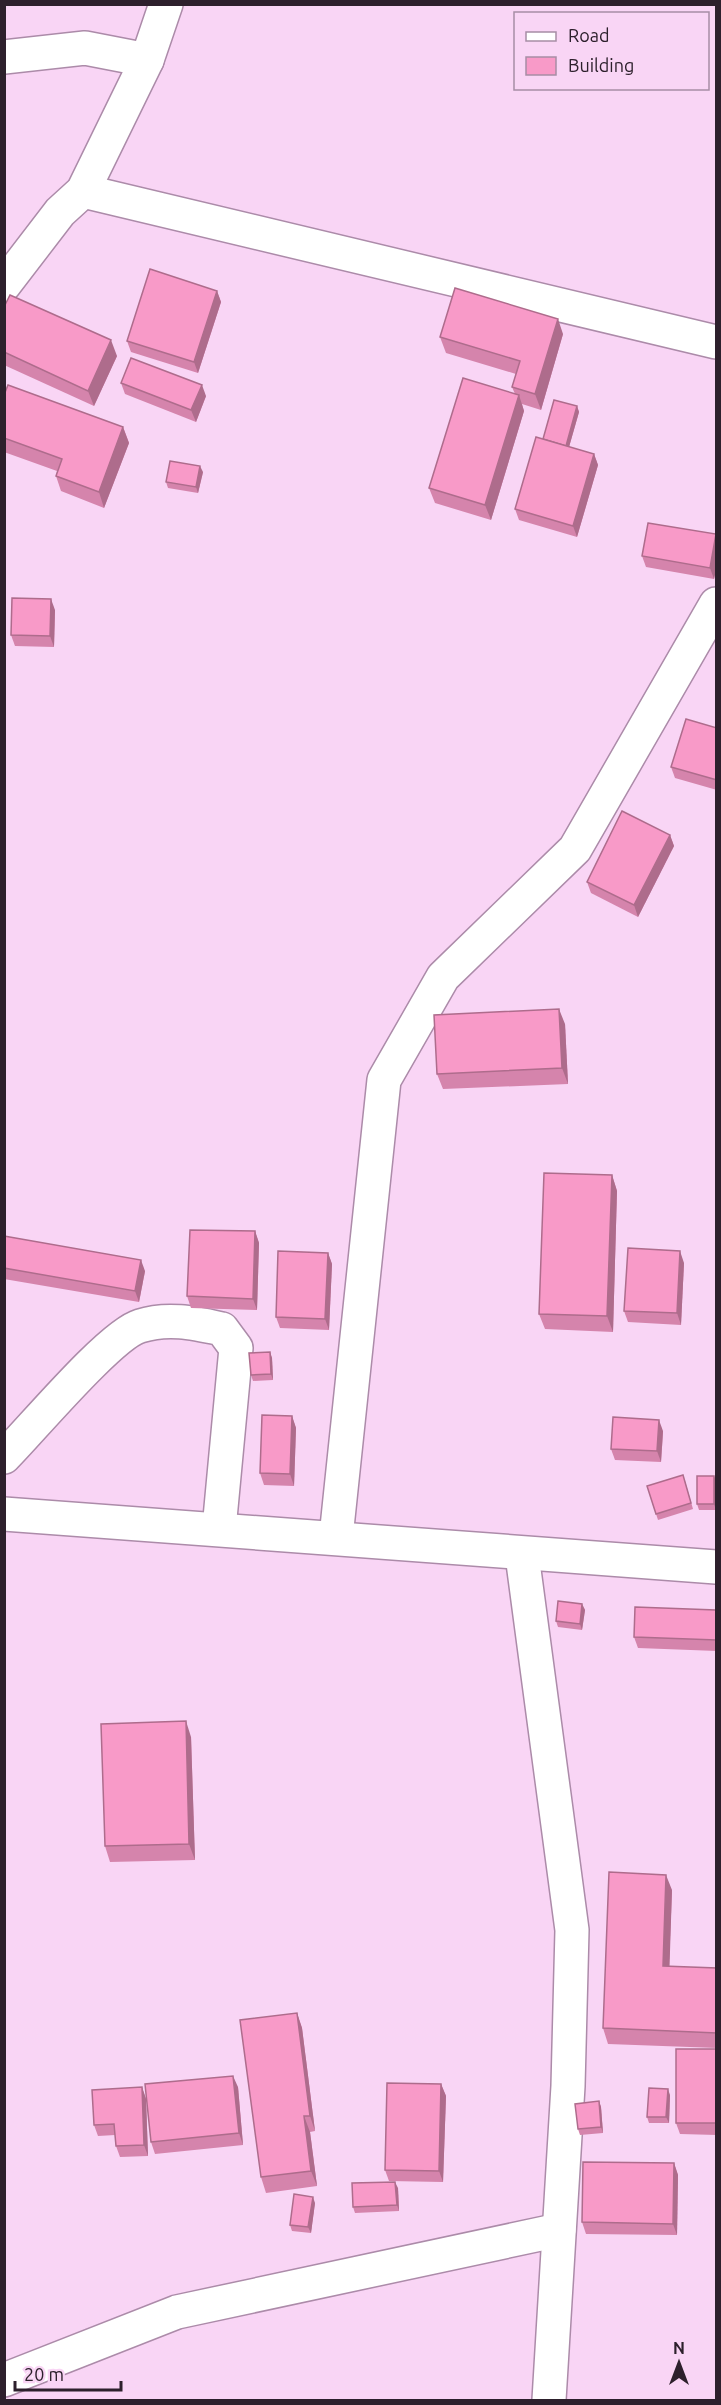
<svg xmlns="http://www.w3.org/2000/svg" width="721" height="2405" font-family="Ubuntu,sans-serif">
  <rect width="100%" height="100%" fill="#f9d5f5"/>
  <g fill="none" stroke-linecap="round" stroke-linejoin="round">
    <defs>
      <g id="minor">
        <path d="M4 57 85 48 147 60"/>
        <path d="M83 191 716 342"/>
        <path d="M4 285 60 212 83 191 147 60 166 4"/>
        <path d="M4 1457C31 1430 110 1335 140 1326 168 1317 194 1323 222 1329L236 1348 219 1529"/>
        <path d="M336 1537 384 1080 443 977 575 849 716 604"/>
        <path d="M522 1555 572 1930 568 2086 549 2400"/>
        <path d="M4 2380 177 2312 559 2230"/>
      </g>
      <path id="major" d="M4 1514 716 1567"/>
    </defs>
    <use href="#minor" stroke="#ac8ba9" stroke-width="36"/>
    <use href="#major" stroke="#ac8ba9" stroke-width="36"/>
    <use href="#minor" stroke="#fff" stroke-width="33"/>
    <use href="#major" stroke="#fff" stroke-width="33"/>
  </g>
  <g fill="#d584ac">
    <path d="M217 291 221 302 198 373 131 352 127 341Z"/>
    <path d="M4 307 117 356 94 406 4 365Z"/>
    <path d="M563 334 541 410 522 404 524 411 491 520 435 503 429 488 515 394 512 387 516 374 446 353 440 337Z"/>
    <path d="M121 383 206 396 196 422 125 394Z"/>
    <path d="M4 395 123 427 129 443 104 508 61 491 56 476 57 471 4 452Z"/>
    <path d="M577 406 579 412 569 447 594 454 598 465 577 537 519 520 515 509 543 439Z"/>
    <path d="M203 472 198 493 168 488 166 482Z"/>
    <path d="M716 534 717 566 714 579 646 567 642 556Z"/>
    <path d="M55 610 54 647 15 646 11 635Z"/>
    <path d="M717 728V790L675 778 671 767Z"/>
    <path d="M670 835 674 846 638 917 591 893 587 882Z"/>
    <path d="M565 1024 568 1084 443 1089 437 1074Z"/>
    <path d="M612 1175 617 1191 613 1332 545 1329 539 1314Z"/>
    <path d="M255 1231 259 1243 257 1310 191 1308 187 1296Z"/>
    <path d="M4 1236 145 1271 139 1302 4 1279Z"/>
    <path d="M328 1253 332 1264 329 1330 280 1328 276 1317Z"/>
    <path d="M684 1263 681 1325 628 1322 624 1311Z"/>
    <path d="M270 1352 272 1358 273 1380 253 1381 251 1375Z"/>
    <path d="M292 1416 296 1428 294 1486 264 1485 260 1473Z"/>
    <path d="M663 1431 661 1462 615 1460 611 1449Z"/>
    <path d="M714 1476 716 1482V1510H699L697 1504Z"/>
    <path d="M685 1481 693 1509 658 1520 647 1486Z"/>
    <path d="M582 1604 585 1610 582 1630 558 1627 556 1621Z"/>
    <path d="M716 1610 717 1651 638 1648 634 1637Z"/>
    <path d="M191 1737 195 1860 110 1862 105 1846Z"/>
    <path d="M672 1890 669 1967 717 1968V2048L608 2044 603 2028Z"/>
    <path d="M297 2013 302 2028 315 2131 310 2132 317 2186 266 2193 261 2177Z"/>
    <path d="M717 2049V2135L680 2134 676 2123Z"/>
    <path d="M441 2084 446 2096 443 2182 389 2181 385 2170Z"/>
    <path d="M142 2087 146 2099 148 2156 120 2157 116 2146 115 2135 98 2136 94 2125Z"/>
    <path d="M238 2087 243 2145 155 2154 151 2142Z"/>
    <path d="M670 2095 669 2123H649L647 2117Z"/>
    <path d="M599 2101 601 2107 603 2133 580 2135 578 2129Z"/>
    <path d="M674 2163 678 2175 677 2235 586 2234 582 2222Z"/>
    <path d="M398 2188 399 2211 355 2213 353 2207Z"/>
    <path d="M315 2203 311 2233 292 2231 290 2225Z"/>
  </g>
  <g fill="#ae6c8c">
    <path d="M217 291 221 302 198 373 194 362Z"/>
    <path d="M558 319 563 334 541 410 535 394Z"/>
    <path d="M111 340 117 356 94 406 88 391Z"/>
    <path d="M202 385 206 396 196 422 191 410Z"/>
    <path d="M519 395 524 411 491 520 485 505Z"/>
    <path d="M577 406 579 412 567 454 565 448Z"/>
    <path d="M123 427 129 443 104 508 99 492Z"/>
    <path d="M594 454 598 465 577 537 573 526Z"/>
    <path d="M200 466 203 472 198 493 196 487Z"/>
    <path d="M716 534 717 566 714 579 710 568Z"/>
    <path d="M51 599 55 610 54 647 50 636Z"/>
    <path d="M670 835 674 846 638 917 634 905Z"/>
    <path d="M559 1009 565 1024 568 1084 562 1068Z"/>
    <path d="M612 1175 617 1191 613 1332 607 1316Z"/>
    <path d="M255 1231 259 1243 257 1310 253 1299Z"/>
    <path d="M680 1251 684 1263 681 1325 677 1313Z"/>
    <path d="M328 1253 332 1264 329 1330 325 1319Z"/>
    <path d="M141 1260 145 1271 139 1302 135 1291Z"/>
    <path d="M270 1352 272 1358 273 1380 271 1374Z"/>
    <path d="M292 1416 296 1428 294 1486 290 1474Z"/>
    <path d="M659 1420 663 1431 661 1462 657 1451Z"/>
    <path d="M714 1476 716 1482V1510L714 1504Z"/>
    <path d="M582 1604 585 1610 582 1630 580 1624Z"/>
    <path d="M186 1721 191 1737 195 1860 189 1844Z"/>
    <path d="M666 1875 672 1890 669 1982 663 1966Z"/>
    <path d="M297 2013 302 2028 315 2131 310 2116Z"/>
    <path d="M233 2076 238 2087 243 2145 239 2133Z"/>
    <path d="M441 2084 446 2096 443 2182 439 2171Z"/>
    <path d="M142 2087 146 2099 148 2156 144 2145Z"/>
    <path d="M668 2089 670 2095 669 2123 666 2117Z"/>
    <path d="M599 2101 601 2107 603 2133 601 2127Z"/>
    <path d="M304 2116 310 2132 317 2186 311 2171Z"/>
    <path d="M674 2163 678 2175 677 2235 673 2224Z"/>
    <path d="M395 2182 398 2188 399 2211 397 2205Z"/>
    <path d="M313 2197 315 2203 311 2233 308 2227Z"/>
  </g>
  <g fill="#f89ac8" stroke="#ae6c8c" stroke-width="1.5">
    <path d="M150 269 217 291 194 362 127 341Z"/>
    <path d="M455 288 558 319 535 394 512 387 520 361 440 337Z"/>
    <path d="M10 295 111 340 88 391 4 352V307Z"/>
    <path d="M131 358 202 385 191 410 121 383Z"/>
    <path d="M463 378 519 395 485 505 429 488Z"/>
    <path d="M8 385 123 427 99 492 56 476 62 459 4 438V395Z"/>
    <path d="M554 400 577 406 566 446 543 439Z"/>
    <path d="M536 437 594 454 573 526 515 509Z"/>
    <path d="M170 461 200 466 196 487 166 482Z"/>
    <path d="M648 523 716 534 710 568 642 556Z"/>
    <path d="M12 598 51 599 50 636 11 635Z"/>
    <path d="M686 719 717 728V780L671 767Z"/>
    <path d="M622 811 670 835 634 905 587 882Z"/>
    <path d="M559 1009 562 1068 437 1074 434 1015Z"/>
    <path d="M544 1173 612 1175 607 1316 539 1314Z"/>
    <path d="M190 1230 255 1231 253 1299 187 1296Z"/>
    <path d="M4 1236 141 1260 135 1291 4 1268Z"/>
    <path d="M628 1248 680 1251 677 1313 624 1311Z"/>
    <path d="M278 1251 328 1253 325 1319 276 1317Z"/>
    <path d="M270 1352 271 1374 251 1375 249 1353Z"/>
    <path d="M262 1415 292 1416 290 1474 260 1473Z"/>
    <path d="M613 1417 659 1420 657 1451 611 1449Z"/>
    <path d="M683 1475 691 1503 656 1514 647 1486Z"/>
    <rect x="697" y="1476" width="17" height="28"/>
    <path d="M558 1601 582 1604 580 1624 556 1621Z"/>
    <path d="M635 1607 716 1610 717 1640 634 1637Z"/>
    <path d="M186 1721 189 1844 105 1846 101 1724Z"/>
    <path d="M609 1872 666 1875 663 1966 717 1968V2033L603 2028Z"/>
    <path d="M297 2013 310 2116H304L311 2171 261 2177 240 2020Z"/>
    <rect x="676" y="2049" width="41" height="74"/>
    <path d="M233 2076 239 2133 151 2142 145 2084Z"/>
    <path d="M387 2083 441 2084 439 2171 385 2170Z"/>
    <path d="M142 2087 144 2145 116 2146 114 2124 94 2125 92 2090Z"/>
    <path d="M649 2088 668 2089 666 2117H647Z"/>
    <path d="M599 2101 601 2127 578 2129 575 2104Z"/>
    <path d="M583 2162 674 2163 673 2224 582 2222Z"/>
    <path d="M395 2182 397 2205 353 2207 352 2183Z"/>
    <path d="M294 2194 313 2197 308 2227 290 2225Z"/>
  </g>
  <rect width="721" height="2405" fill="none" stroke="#2d202c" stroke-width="12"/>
  <rect x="514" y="12" width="195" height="78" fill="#f9d5f5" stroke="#a78da5" stroke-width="1.5"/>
  <rect x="526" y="32" width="30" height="9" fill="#ffffff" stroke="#a78da5" stroke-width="1.5"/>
  <text x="568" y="42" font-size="18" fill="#2d202c">Road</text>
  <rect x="526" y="57" width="30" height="18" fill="#f89ac8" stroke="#a78da5" stroke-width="1.5"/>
  <text x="568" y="72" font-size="18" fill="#2d202c">Building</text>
  <g transform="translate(679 2363)" stroke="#f9d5f5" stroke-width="4.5" paint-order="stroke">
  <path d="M0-4.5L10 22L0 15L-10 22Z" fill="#2d202c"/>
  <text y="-9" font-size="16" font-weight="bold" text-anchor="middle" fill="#2d202c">N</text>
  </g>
  <path d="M15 2381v9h106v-9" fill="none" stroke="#2d202c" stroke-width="3"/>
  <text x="24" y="2381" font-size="18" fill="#2d202c" stroke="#f9d5f5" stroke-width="4.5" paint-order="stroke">20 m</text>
</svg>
